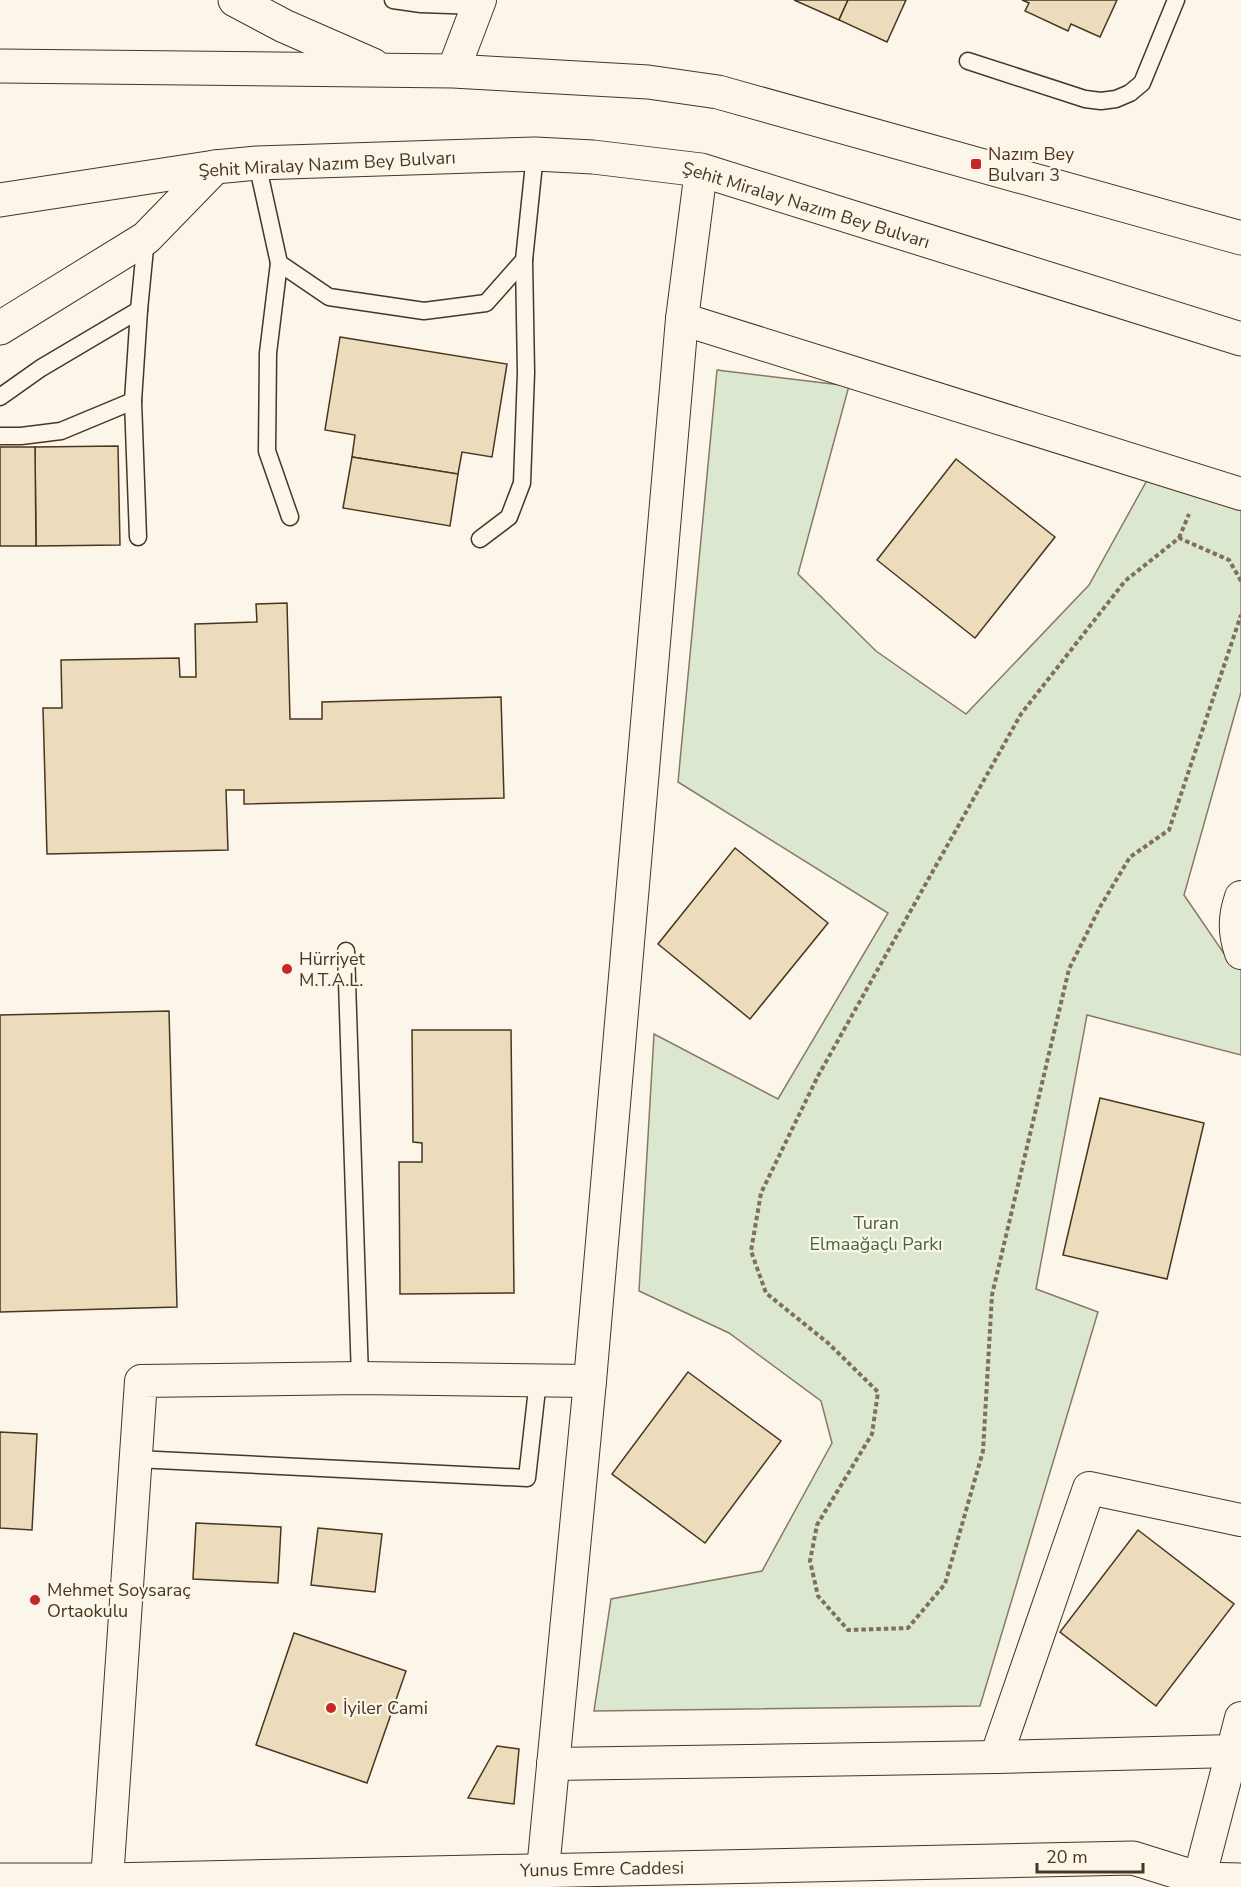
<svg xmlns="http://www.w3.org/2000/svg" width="1241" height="1887" font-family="'Nunito Sans',sans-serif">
  <rect width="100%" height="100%" fill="#fbf6e9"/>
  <path fill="#dce7d0" stroke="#887966" stroke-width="1.5" d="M717 370 849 386 798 574 876 651 966 714 1089 585 1151 473 1241 488V692L1184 895 1227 958 1241 964V1055L1087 1015 1036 1289 1098 1312 980 1706 594 1711 611 1599 762 1571 832 1443 821 1401 729 1333 639 1291 654 1034 778 1099 888 913 678 782Z"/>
  <g fill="#ecdcbc" stroke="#4a3520" stroke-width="1.5">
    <path d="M794 0H848L839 20Z"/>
    <path d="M848 0H906L887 42 839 20Z"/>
    <path d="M1022 0H1117L1100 37 1071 24 1068 31 1025 11 1029 3Z"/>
    <path d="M340 337 507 364 492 457 462 452 458 474 352 457 355 435 325 430Z"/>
    <path d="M118 446 120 545 36 546 35 447Z"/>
    <path d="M0 447H35L36 546H0Z"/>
    <path d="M352 457 458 474 450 526 343 508Z"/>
    <path d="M956 459 1055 537 975 638 877 560Z"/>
    <path d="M287 603 290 719H322V702L501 697 504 798 244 804V790H226L228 850 47 854 43 708H62L61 660 179 658 180 677H196L195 624 257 622 256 604Z"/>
    <path d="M735 848 828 923 750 1019 658 944Z"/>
    <path d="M169 1011 177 1307 0 1312V1015Z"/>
    <path d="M412 1030H511L514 1293 400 1294 399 1162H422V1143L413 1142Z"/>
    <path d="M1100 1098 1204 1123 1167 1279 1063 1255Z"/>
    <path d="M688 1372 781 1441 705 1543 612 1474Z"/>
    <path d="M0 1432 37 1434 32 1530 0 1528Z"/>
    <path d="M196 1523 281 1527 278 1583 193 1579Z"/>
    <path d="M318 1528 382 1534 375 1592 311 1585Z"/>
    <path d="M1138 1530 1234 1604 1156 1706 1060 1632Z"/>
    <path d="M294 1633 406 1671 367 1783 256 1745Z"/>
    <path d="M497 1746 519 1749 514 1804 468 1798Z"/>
  </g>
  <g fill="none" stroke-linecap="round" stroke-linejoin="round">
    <defs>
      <g id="lane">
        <path d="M393 0 421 4 478 6"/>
        <path d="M968 61 1085 99 1101 101 1116 99 1130 93 1142 83 1176 0"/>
        <path d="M257 163 279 263 329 297 424 311 486 303 524 260 535 154"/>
        <path d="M279 263 268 353 267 451 290 517"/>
        <path d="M0 397 41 368 139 310"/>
        <path d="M0 436H21L61 431 133 401"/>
        <path d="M138 537 133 401 139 310 146 238"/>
        <path d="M480 539 509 517 522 483 526 373 524 260"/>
        <path d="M346 951 360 1378"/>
        <path d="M136 1459 527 1478 538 1380"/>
      </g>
      <g id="street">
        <path d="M453 71 480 0"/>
        <path d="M682 319 1241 494"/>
        <path d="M1241 897C1234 917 1234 933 1241 953"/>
        <path d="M996 1757 1089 1488 1241 1520"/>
        <path d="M553 1764 996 1757 1233 1751"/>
        <path d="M543 1870 590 1381 682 319 701 170"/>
        <path d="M110 1887 107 1880 141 1381 360 1378 590 1381"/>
        <path d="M1197 1887 1241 1718"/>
      </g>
      <path id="secondary" d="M0 1880H107L1133 1858 1200 1879 1241 1880"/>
      <g id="primary">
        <path d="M235 0 284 26 373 65"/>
        <path d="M0 66 453 71 648 82 718 92 1241 238"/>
        <path d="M0 200 215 167 257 163 535 154 593 157 701 170 1241 339"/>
        <path d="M0 328 146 238 215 167"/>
      </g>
    </defs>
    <use href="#lane" stroke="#4a3520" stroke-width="19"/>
    <use href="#street" stroke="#4a3520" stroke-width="34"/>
    <use href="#secondary" stroke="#4a3520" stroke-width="35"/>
    <use href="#primary" stroke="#4a3520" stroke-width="35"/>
    <g stroke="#7f6f5c" stroke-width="4" stroke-dasharray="4.5 3" stroke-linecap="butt">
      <path d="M1179 538 1189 514"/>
      <path d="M1241 581 1229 560 1179 538 1125 581 1021 714 818 1076 761 1193 751 1251 766 1293 828 1343 878 1392 872 1434 817 1525 810 1561 818 1596 848 1630 908 1628 945 1584 983 1451 992 1295 1069 969 1100 907 1130 857 1169 830 1241 615"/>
    </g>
    <use href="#lane" stroke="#fbf6e9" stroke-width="16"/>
    <use href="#street" stroke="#fbf6e9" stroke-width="32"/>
    <use href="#secondary" stroke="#fbf6e9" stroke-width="33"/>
    <use href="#primary" stroke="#fbf6e9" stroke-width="33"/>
  </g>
  <g fill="#c62828" stroke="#fbf6e9" stroke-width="2">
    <rect x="970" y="158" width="12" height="12" rx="3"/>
    <circle cx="287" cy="969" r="6"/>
    <circle cx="35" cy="1600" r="6"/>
    <circle cx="331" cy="1708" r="6"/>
  </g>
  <g text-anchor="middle" stroke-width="4.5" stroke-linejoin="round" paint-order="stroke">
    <g font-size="18" fill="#4a3520" stroke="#fbf6e9" text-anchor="start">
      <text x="988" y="160">Nazım Bey<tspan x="988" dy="21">Bulvarı 3</tspan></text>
      <text x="299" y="965">Hürriyet<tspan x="299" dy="21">M.T.A.L.</tspan></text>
      <text x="47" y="1596">Mehmet Soysaraç<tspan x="47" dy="21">Ortaokulu</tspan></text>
      <text x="343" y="1714">İyiler Cami</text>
    </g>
    <g font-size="18" fill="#4a3520" stroke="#fbf6e9">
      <text transform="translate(327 164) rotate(-3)" y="6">Şehit Miralay Nazım Bey Bulvarı</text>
      <text transform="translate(806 205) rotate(17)" y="6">Şehit Miralay Nazım Bey Bulvarı</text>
      <text transform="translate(602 1869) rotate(-1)" y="6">Yunus Emre Caddesi</text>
    </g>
    <g font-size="18" fill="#436837" stroke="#fbf6e9">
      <text x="876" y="1229">Turan<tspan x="876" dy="21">Elmaağaçlı Parkı</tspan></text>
    </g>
  </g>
  <path d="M1037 1863v9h106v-9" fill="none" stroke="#4a3520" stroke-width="3"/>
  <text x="1046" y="1863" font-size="18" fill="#4a3520" stroke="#fbf6e9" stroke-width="4.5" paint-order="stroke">20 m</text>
</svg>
